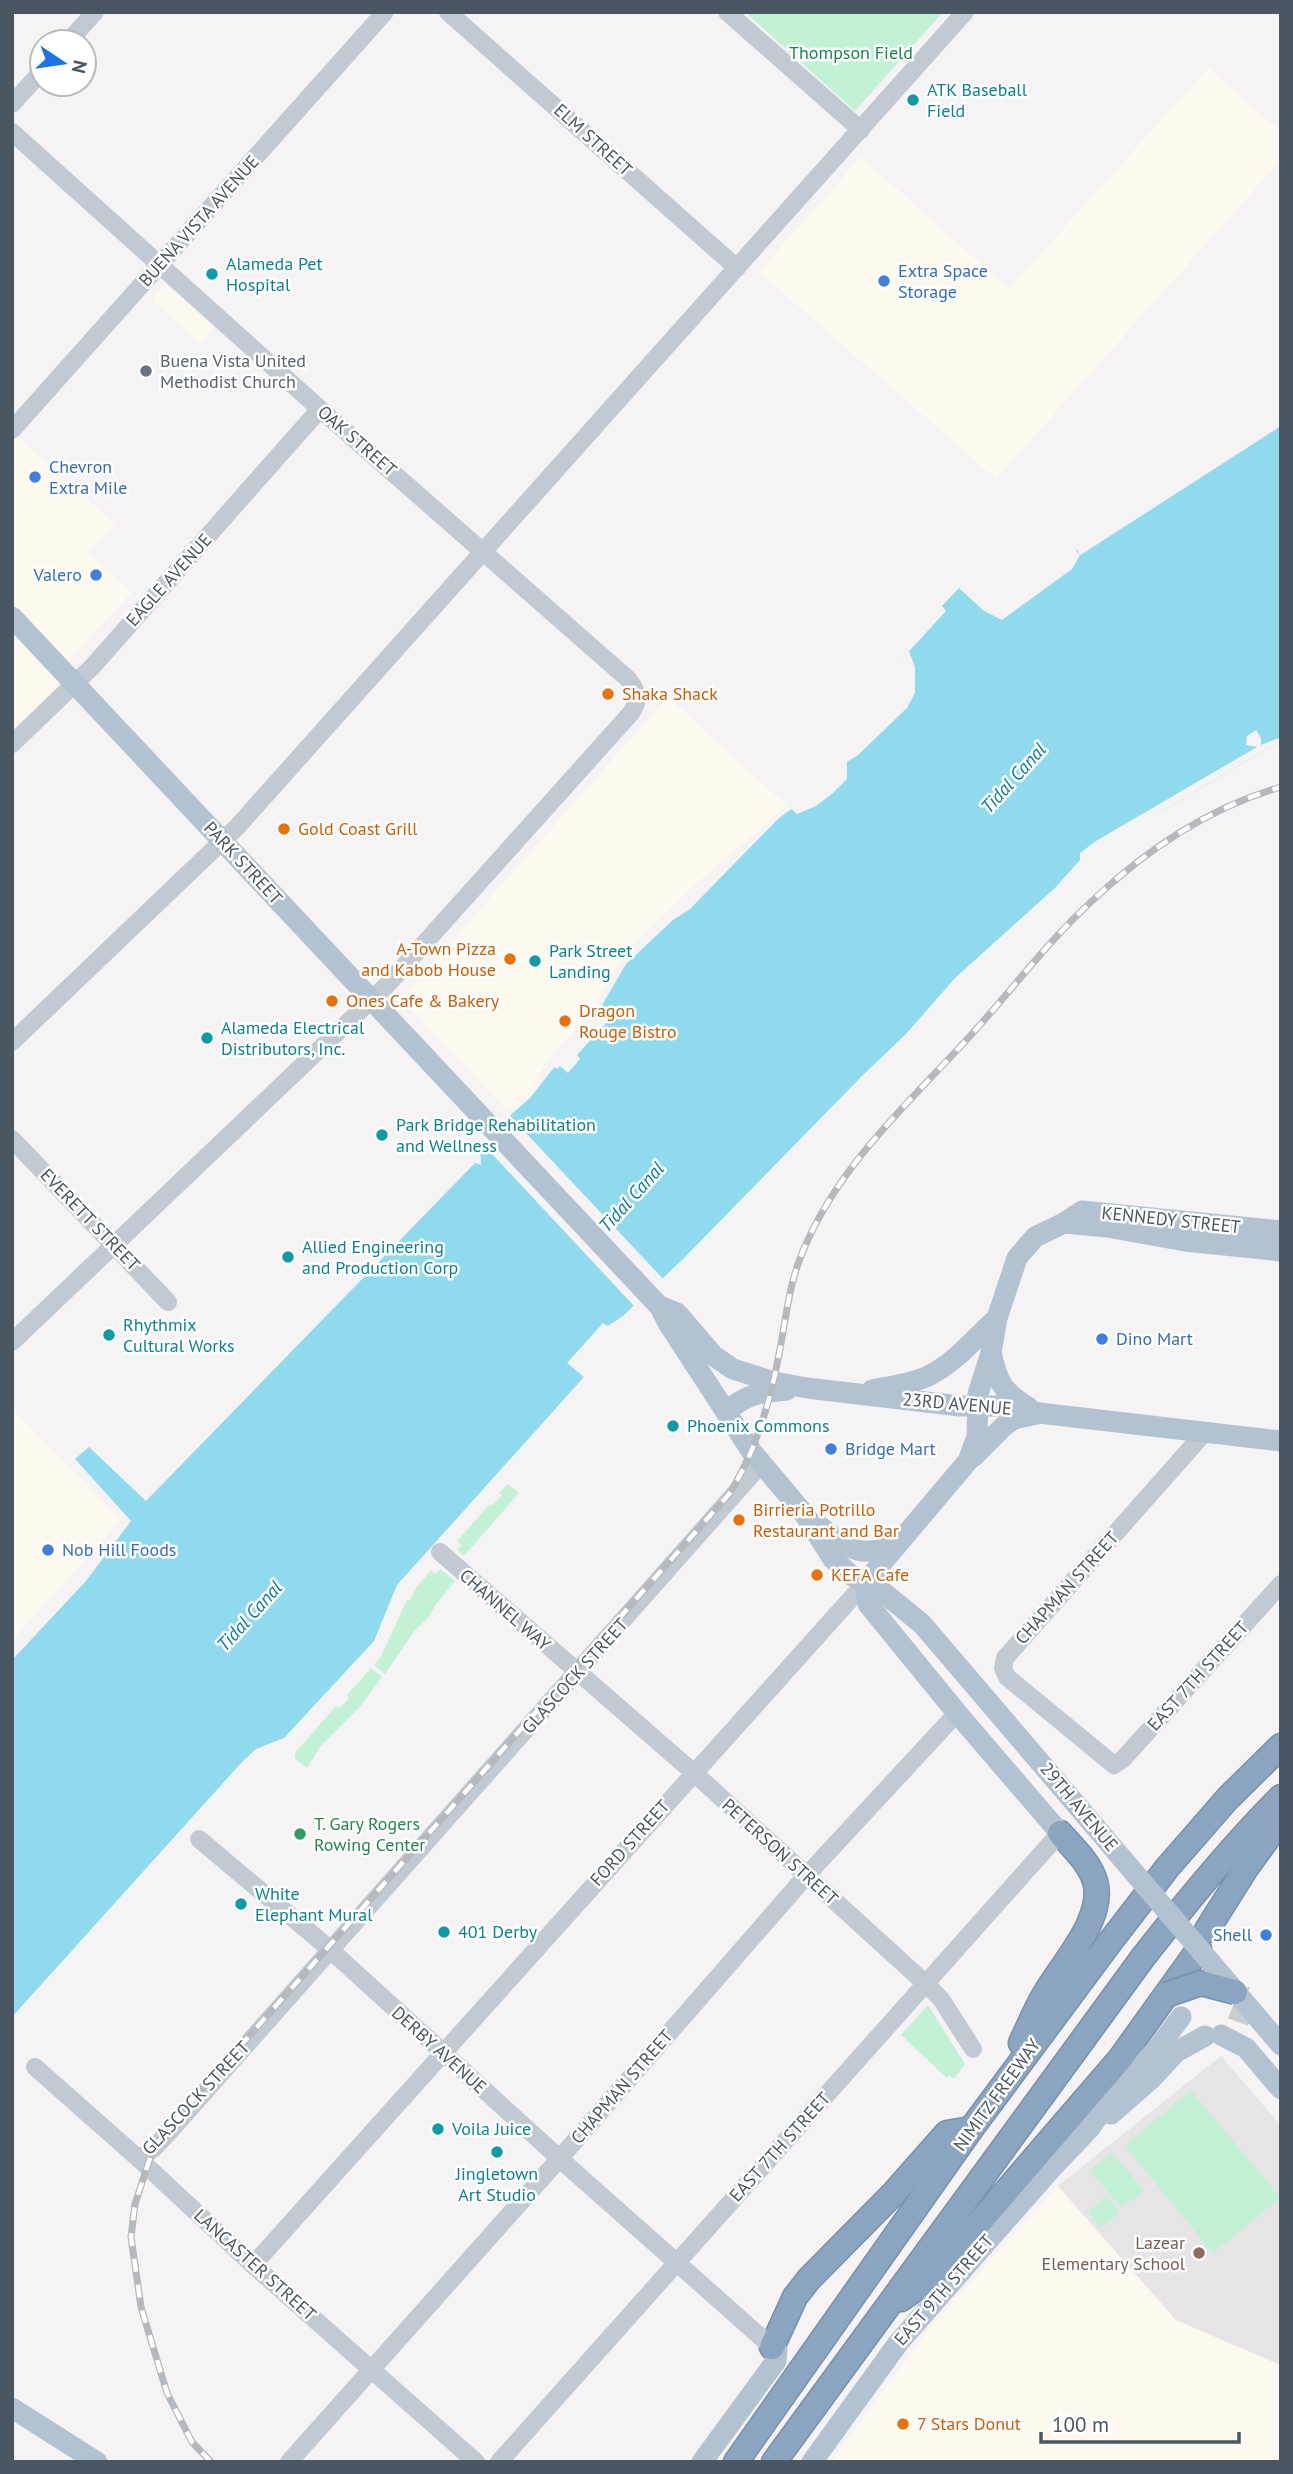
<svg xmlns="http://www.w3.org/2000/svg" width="1293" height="2474" font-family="'PT Sans',sans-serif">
  <rect width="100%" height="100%" fill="#f5f3f3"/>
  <g fill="#fdf9ef">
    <path d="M1208 68 1281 132V160L996 479 759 272 861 157 1009 289Z"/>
    <path d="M166 284 214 328 200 344 152 300Z"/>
    <path d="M12 432 115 524 89 553 132 592 78 650 50 693 12 729Z"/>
    <path d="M668 697 787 806 700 880 632 946 611 975 597 1005 545 1063 533 1089 509 1112 404 1002 406 993Z"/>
    <path d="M12 1408 121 1520 12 1641Z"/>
    <path d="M1058 2186 1176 2320 1281 2365V2462H831L930 2327Z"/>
  </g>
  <path fill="#e6e4e5" d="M1221 2056 1281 2126V2365L1176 2320 1058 2186Z"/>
  <g fill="#c3f1d5">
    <path d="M745 12H943L855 111Z"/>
    <path d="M508 1484 519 1493 464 1556 457 1550 462 1545 457 1541 490 1504 493 1505 502 1495 499 1493Z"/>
    <path d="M440 1569 455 1581 437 1603 427 1619 415 1630 385 1674 374 1665 381 1656 407 1600H410L416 1588 431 1570 436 1574Z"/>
    <path d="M371 1668 382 1677 358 1709 320 1747 307 1768 295 1758V1753L336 1706 339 1708 349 1698 347 1695Z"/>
    <path d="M928 2005 965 2064 954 2079 949 2075 947 2078 901 2035Z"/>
    <path d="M1191 2090 1280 2198 1213 2253 1125 2146Z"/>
    <path d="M1111 2152 1144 2190 1122 2208 1090 2171Z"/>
    <path d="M1106 2196 1120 2212 1101 2228 1088 2212Z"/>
  </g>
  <path fill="#90daee" d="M1281 426V743L1263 751 1080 860 1056 887 955 978 906 1034 863 1075 683 1259 623 1316 608 1326 603 1323 567 1363 584 1377 397 1585 374 1641 284 1738 256 1749 242 1762 12 2017V1660L86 1581 131 1521 75 1459 89 1447 146 1501 475 1163 481 1165 480 1142 530 1098 598 1012 626 964 673 920 690 909 779 818 796 806 911 669 901 660 946 611 942 606 962 585 997 613 1077 549 1080 555 1082 554Z"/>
  <g fill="#f5f3f3">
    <path d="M1071 545 1080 555 1072 569 1002 620 984 611 959 588 964 583 996 609Z"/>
    <path d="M909 651 915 667V693L907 708 858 755 847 762V779L833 793 816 806 797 814 789 807 828 757 906 670 901 665V660Z"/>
    <path d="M1256 730 1261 738V745L1281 737V743L1263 751 1164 810 1080 863V853L1096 841 1257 747 1246 745 1247 736Z"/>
    <path d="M596 1010 608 1021 577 1055 580 1059 568 1073 560 1066 557 1069 552 1065Z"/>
    <path d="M507 1113 665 1281 636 1308 478 1139Z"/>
  </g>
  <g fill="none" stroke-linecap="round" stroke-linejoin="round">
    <path stroke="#caccce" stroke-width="21" stroke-dasharray="21 10" stroke-linecap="butt" d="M1238 2022 1244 2006 1239 1990"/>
    <defs>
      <g id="highway">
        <path d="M1207 1930 1246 1868 1281 1820"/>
        <path d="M1021 2043C1029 2026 1036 2009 1045 1994 1062 1964 1106 1918 1095 1881 1089 1862 1073 1848 1060 1833"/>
        <path d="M901 2299 933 2276 1120 2059 1199 1949"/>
        <path d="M772 2347 795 2297 809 2279 894 2193 947 2133 971 2129"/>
        <path d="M736 2462 971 2129 1110 1942 1167 1868 1228 1798 1281 1746"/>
        <path d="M774 2462 1144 1956C1187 1901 1231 1847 1281 1797"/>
      </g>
    </defs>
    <use href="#highway" stroke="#7690ad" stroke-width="27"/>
    <g stroke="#c1cad2" stroke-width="18">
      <path d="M448 12 737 268"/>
      <path d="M727 12 861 130"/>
      <path d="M68 42 95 12"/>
      <path d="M12 104 42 71"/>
      <path d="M12 132 320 409 628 679C638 691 640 700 631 713L387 985 12 1342"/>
      <path d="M12 430 385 12"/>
      <path d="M12 744 92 667 320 409"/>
      <path d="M12 1042 237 827 965 12"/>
      <path d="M12 1139 168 1302"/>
      <path d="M1206 1431 1005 1658 1003 1668 1007 1677 1114 1765 1123 1759 1281 1584"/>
      <path d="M440 1552 693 1772 926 1984 941 1999 973 2049"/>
      <path d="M199 1839 325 1945 570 2168 772 2347"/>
      <path d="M35 2067 139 2159 253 2265 476 2462"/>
      <path d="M139 2159 153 2149 170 2131 762 1463"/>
      <path d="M253 2265 865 1583"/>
      <path d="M289 2462 560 2158 806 1876 957 1713"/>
      <path d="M499 2462 1060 1833"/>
    </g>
    <g stroke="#b3c2d1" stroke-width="21">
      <path d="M12 617 660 1307 668 1323 752 1452 805 1515 833 1559 851 1575 884 1593 922 1624 1068 1795"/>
      <path d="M1064 1223 1107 1227 1185 1241 1281 1251"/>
      <path d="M662 1307 677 1313 714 1356 733 1369 774 1382 807 1388 960 1406H1007L1039 1413 1281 1441"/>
      <path d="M991 1353C998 1383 1002 1391 1028 1407"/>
      <path d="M872 1390C891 1386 913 1384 930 1375 956 1362 976 1337 997 1318"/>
      <path d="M726 1412C748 1393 759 1393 787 1390"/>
      <path d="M973 1457 1004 1426 1014 1419 1037 1414"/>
      <path d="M818 1525C848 1547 858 1561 897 1543"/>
      <path d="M865 1583 968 1461 977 1437 978 1394 991 1353 997 1318 1017 1258 1035 1237 1064 1223 1082 1211 1281 1231"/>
      <path d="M865 1583 868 1604 957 1713 1060 1833"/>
      <path d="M1221 2035 1246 2048 1281 2089"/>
      <path d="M1111 2114 1151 2079 1176 2052 1205 2036"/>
      <path d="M12 2408 97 2462"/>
      <path d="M702 2462 776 2361 777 2351 772 2347"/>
      <path d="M812 2462 899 2342 1050 2170 1089 2129 1112 2097 1157 2049 1181 2017"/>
    </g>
    <use href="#highway" stroke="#8ba5c1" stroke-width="24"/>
    <defs>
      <path id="rail" d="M211 2462 192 2442 167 2393 141 2307 131 2237 135 2204 153 2149 181 2113 730 1493C756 1450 770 1403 779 1354 786 1319 789 1283 803 1251 839 1164 909 1103 971 1035 1011 991 1049 940 1092 901 1145 851 1210 807 1281 787"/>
    </defs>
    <use href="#rail" stroke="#b5b8bd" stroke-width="7"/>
    <use href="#rail" stroke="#fff" stroke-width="4.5" stroke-dasharray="13" stroke-linecap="butt"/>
    <defs>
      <path id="highway-bridge" d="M1166 1995 1201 1983 1235 1992"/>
    </defs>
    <use href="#highway-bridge" stroke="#7690ad" stroke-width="27" stroke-linecap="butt"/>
    <path stroke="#b3c2d1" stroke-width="21" d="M1068 1795 1281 2045"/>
    <use href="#highway-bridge" stroke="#8ba5c1" stroke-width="24"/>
  </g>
  <g fill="#0f9aa8" stroke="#fff" stroke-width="2.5">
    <circle cx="913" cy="100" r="7"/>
    <circle cx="212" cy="274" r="7"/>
    <circle cx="535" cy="961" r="7"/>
    <circle cx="207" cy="1038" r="7"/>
    <circle cx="382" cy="1135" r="7"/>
    <circle cx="288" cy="1257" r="7"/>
    <circle cx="109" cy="1335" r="7"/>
    <circle cx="673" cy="1426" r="7"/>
    <circle cx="241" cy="1904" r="7"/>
    <circle cx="444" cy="1932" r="7"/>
    <circle cx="438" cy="2129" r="7"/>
    <circle cx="497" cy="2152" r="7"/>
  </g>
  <g fill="#3f7fe0" stroke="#fff" stroke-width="2.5">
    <circle cx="884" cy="281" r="7"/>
    <circle cx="35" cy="477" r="7"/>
    <circle cx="96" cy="575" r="7"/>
    <circle cx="1102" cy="1339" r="7"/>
    <circle cx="831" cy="1449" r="7"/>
    <circle cx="48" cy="1550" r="7"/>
    <circle cx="1266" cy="1935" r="7"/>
  </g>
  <circle fill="#6b7280" stroke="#fff" stroke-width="2.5" cx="146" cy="371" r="7"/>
  <g fill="#e8710a" stroke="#fff" stroke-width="2.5">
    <circle cx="608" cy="694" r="7"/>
    <circle cx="284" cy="829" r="7"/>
    <circle cx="510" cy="959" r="7"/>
    <circle cx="332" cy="1001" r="7"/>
    <circle cx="565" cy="1021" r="7"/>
    <circle cx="739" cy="1520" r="7"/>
    <circle cx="817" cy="1575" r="7"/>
    <circle cx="903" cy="2424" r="7"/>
  </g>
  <circle fill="#2e9e5b" stroke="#fff" stroke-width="2.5" cx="300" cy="1834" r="7"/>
  <circle fill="#8d6e63" stroke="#fff" stroke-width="2.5" cx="1199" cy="2253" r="7"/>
  <g text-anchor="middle" stroke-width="5" stroke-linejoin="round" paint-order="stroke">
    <g font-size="18" fill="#17864f" stroke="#fff">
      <text x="851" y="59">Thompson Field</text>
    </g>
    <g font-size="18" fill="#0d838f" stroke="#fff" text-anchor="start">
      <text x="927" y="96">ATK Baseball<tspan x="927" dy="21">Field</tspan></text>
      <text x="226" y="270">Alameda Pet<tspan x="226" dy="21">Hospital</tspan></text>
      <text x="549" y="957">Park Street<tspan x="549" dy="21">Landing</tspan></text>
      <text x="221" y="1034">Alameda Electrical<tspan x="221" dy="21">Distributors, Inc.</tspan></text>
      <text x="396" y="1131">Park Bridge Rehabilitation<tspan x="396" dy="21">and Wellness</tspan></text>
      <text x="302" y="1253">Allied Engineering<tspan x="302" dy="21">and Production Corp</tspan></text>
      <text x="123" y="1331">Rhythmix<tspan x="123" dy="21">Cultural Works</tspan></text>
      <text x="687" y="1432">Phoenix Commons</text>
      <text x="255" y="1900">White<tspan x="255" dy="21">Elephant Mural</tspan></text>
      <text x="458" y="1938">401 Derby</text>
      <text x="452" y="2135">Voila Juice</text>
      <text x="497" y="2180" text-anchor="middle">Jingletown<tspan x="497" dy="21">Art Studio</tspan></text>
    </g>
    <g font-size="18" fill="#4a5661" stroke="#fff">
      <text transform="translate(593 140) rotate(42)" y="6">ELM STREET</text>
      <text transform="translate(199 221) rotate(-48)" y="6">BUENA VISTA AVENUE</text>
      <text transform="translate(357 441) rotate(41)" y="6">OAK STREET</text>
      <text transform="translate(169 580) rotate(-48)" y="6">EAGLE AVENUE</text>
      <text transform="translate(243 863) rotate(47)" y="6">PARK STREET</text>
      <text transform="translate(90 1220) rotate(46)" y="6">EVERETT STREET</text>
      <text transform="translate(1171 1220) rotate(6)" y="6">KENNEDY STREET</text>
      <text transform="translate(957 1404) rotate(5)" y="6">23RD AVENUE</text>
      <text transform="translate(1067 1588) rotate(-48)" y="6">CHAPMAN STREET</text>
      <text transform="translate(505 1610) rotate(41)" y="6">CHANNEL WAY</text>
      <text transform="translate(575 1676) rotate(-48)" y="6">GLASCOCK STREET</text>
      <text transform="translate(1198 1676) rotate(-48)" y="6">EAST 7TH STREET</text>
      <text transform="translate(1079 1807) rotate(50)" y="6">29TH AVENUE</text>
      <text transform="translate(630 1843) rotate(-48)" y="6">FORD STREET</text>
      <text transform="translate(780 1852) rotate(42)" y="6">PETERSON STREET</text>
      <text transform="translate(439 2050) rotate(42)" y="6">DERBY AVENUE</text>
      <text transform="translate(622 2087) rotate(-49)" y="6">CHAPMAN STREET</text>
      <text transform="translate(997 2095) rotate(-54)" y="6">NIMITZ FREEWAY</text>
      <text transform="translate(196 2098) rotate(-47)" y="6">GLASCOCK STREET</text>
      <text transform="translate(780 2147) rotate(-48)" y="6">EAST 7TH STREET</text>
      <text transform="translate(255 2265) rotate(42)" y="6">LANCASTER STREET</text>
      <text transform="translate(944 2290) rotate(-49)" y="6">EAST 9TH STREET</text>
    </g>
    <g font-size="18" fill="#366cbe" stroke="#fff" text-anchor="start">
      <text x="898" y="277">Extra Space<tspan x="898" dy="21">Storage</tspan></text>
      <text x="49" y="473">Chevron<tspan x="49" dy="21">Extra Mile</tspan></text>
      <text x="82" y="581" text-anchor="end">Valero</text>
      <text x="1116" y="1345">Dino Mart</text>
      <text x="845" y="1455">Bridge Mart</text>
      <text x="62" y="1556">Nob Hill Foods</text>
      <text x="1252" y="1941" text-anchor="end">Shell</text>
    </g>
    <g font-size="18" fill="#5b616d" stroke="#fff" text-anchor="start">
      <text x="160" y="367">Buena Vista United<tspan x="160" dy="21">Methodist Church</tspan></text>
    </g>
    <g font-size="18" fill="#c56008" stroke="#fff" text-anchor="start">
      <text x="622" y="700">Shaka Shack</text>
      <text x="298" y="835">Gold Coast Grill</text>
      <text x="496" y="955" text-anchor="end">A-Town Pizza<tspan x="496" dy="21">and Kabob House</tspan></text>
      <text x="346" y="1007">Ones Cafe &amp; Bakery</text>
      <text x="579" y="1017">Dragon<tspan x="579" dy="21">Rouge Bistro</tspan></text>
      <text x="753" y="1516">Birrieria Potrillo<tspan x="753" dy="21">Restaurant and Bar</tspan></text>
      <text x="831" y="1581">KEFA Cafe</text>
      <text x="917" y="2430">7 Stars Donut</text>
    </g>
    <g font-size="18" fill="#27864d" stroke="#fff" text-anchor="start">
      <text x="314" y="1830">T. Gary Rogers<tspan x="314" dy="21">Rowing Center</tspan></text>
    </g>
    <g font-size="18" fill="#785e54" stroke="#fff" text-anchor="end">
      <text x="1185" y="2249">Lazear<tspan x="1185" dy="21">Elementary School</tspan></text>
    </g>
    <g font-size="19" font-style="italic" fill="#0c7c9b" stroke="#fff">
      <text transform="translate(1013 778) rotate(-48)" y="7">Tidal Canal</text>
      <text transform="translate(631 1197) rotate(-48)" y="7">Tidal Canal</text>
      <text transform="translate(249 1616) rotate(-48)" y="7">Tidal Canal</text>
    </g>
  </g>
  <rect width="1293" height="2474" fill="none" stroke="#4a5661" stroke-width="28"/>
  <g transform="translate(63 63) rotate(103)"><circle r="33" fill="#ffffff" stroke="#b7bbc0" stroke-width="2"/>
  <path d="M0-5L12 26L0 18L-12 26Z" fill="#1a73e8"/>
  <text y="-10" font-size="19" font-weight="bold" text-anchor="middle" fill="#4a5661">N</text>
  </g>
  <path d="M1041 2432v10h198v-10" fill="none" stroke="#4a5661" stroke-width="3.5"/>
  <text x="1052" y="2432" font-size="21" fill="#4a5661" stroke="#ffffff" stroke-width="5" paint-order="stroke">100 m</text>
</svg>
